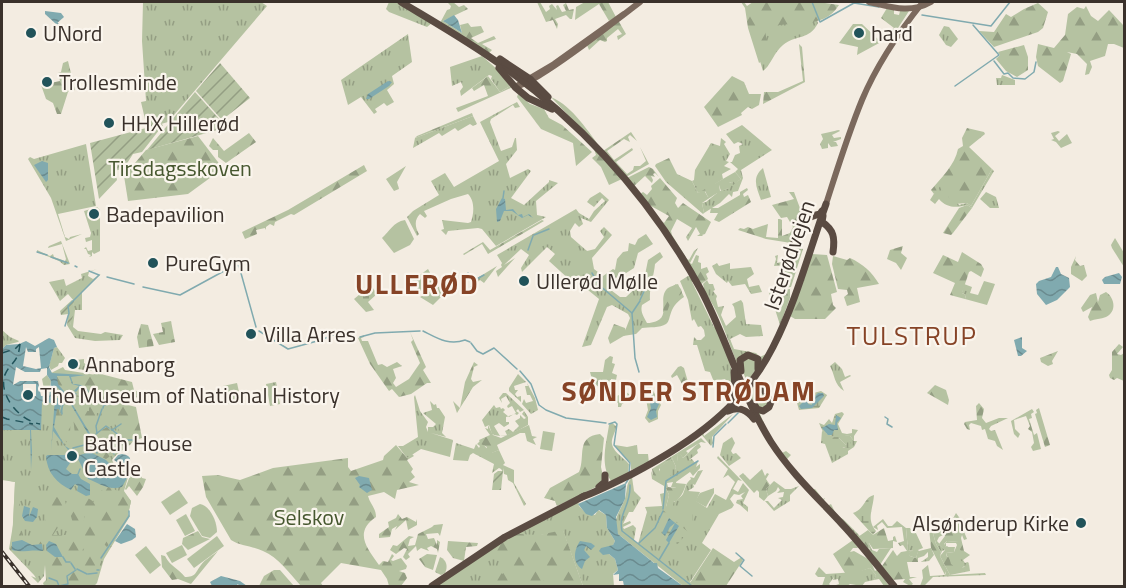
<svg xmlns="http://www.w3.org/2000/svg" width="1126" height="588" font-family="'Titillium Web',sans-serif">
  <defs>
    <pattern id="grass-tufts" width="24" height="20" patternUnits="userSpaceOnUse" patternTransform="scale(1.5)"><rect width="24" height="20" fill="#b5c2a1"/><path d="M3 7l-1-3M5 7V3M7 7l1-3M15 17l-1-3M17 17v-4M19 17l1-3" fill="none" stroke="#949e83"/></pattern>
    <pattern id="forest-firs" width="22" height="20" patternUnits="userSpaceOnUse" patternTransform="scale(1.5)"><rect width="22" height="20" fill="#b5c2a1"/><path d="M5 1l3.5 6h-7zM16 11l3.5 6h-7z" fill="#949e83"/></pattern>
    <pattern id="wetland-marsh" width="20" height="14" patternUnits="userSpaceOnUse" patternTransform="scale(1.5)"><rect width="20" height="14" fill="#b5c2a1"/><path d="M1 5h8M5 5V1M11 12h8M15 12V8" fill="none" stroke="#949e83"/></pattern>
    <pattern id="cemetery-stones" width="16" height="16" patternUnits="userSpaceOnUse" patternTransform="scale(1.5)"><rect width="16" height="16" fill="#b5c2a1"/><path d="M2 7V4a2 2 0 0 1 4 0v3zM10 15v-3a2 2 0 0 1 4 0v3z" fill="#949e83"/></pattern>
    <pattern id="garden-furrows" width="10" height="10" patternUnits="userSpaceOnUse" patternTransform="scale(1.5)"><rect width="10" height="10" fill="#b5c2a1"/><path d="M-1 1l2-2M0 10L10 0M9 11l2-2" fill="none" stroke="#949e83"/></pattern>
    <pattern id="water-waves" width="16" height="10" patternUnits="userSpaceOnUse" patternTransform="scale(1.5)"><rect width="16" height="10" fill="#80aaaf"/><path d="M0 5q4-4 8 0t8 0" fill="none" stroke="#6a8b8f"/></pattern>
  </defs>
  <rect width="100%" height="100%" fill="#f3ece1"/>
  <g fill="url(#grass-tufts)">
    <path d="M143 2H261L267 6 168 122 147 128 141 102 146 101 142 41Z"/>
    <path d="M389 2H397L432 23 427 27 389 12 386 9Z"/>
    <path d="M809 2 818 23C809 41 796 34 783 45 774 52 771 65 763 71L747 19Z"/>
    <path d="M944 26 949 27 958 39 951 47 946 45 939 35Z"/>
    <path d="M408 34 412 62 392 76 394 84 387 90 394 102 387 106 384 103 375 109 377 112 374 114 361 97 348 105 341 80Z"/>
    <path d="M482 56 498 70 510 86 500 92 491 79 492 76 489 75 461 96 460 91 463 87 461 82 452 86 450 67Z"/>
    <path d="M1002 75 1015 80V85H997L996 78H1001Z"/>
    <path d="M517 102 520 107 515 108 513 105 491 119 490 122 501 151 512 147 515 138H516L517 150 506 164 510 178 528 169 531 171 511 198 524 205 549 182V180L558 183 536 201 537 215 546 217 496 246 482 229 478 228 448 231 446 235 441 230 444 229 442 220 468 223 471 222C474 213 475 201 468 194L451 199 424 211 427 216 425 218 420 214C414 220 415 227 419 234L417 236 407 217 413 211 439 195 431 181 445 173 454 187 499 161 480 122Z"/>
    <path d="M473 116 477 124 473 126 470 124 458 131 455 128 442 136 439 133 413 148 415 138Z"/>
    <path d="M742 125 772 150 741 170 743 178 738 191 733 192 732 197 729 194 720 203 704 213 702 203 706 202 717 193 708 197 705 191 698 193 692 181 694 180 695 170 711 143 720 146 721 138 726 142 724 144 730 154 726 161 729 162 724 166 731 169 722 174 723 179 715 184H719L720 191 729 188V183L732 182 733 184 741 179 735 172 738 169 730 162H732L735 155 740 153 739 146 743 144 738 142 734 144 726 134Z"/>
    <path d="M86 144 96 206 58 214 65 237 69 239 70 237 82 234 66 241 51 198 28 159 30 157 34 159Z"/>
    <path d="M406 166 397 182 399 189 394 191 386 179Z"/>
    <path d="M763 168 771 197 761 200C757 188 751 178 763 168Z"/>
    <path d="M992 169 994 171 972 208 967 205C957 208 946 208 939 199L935 204 930 200 940 184H942L959 205 967 203 971 206Z"/>
    <path d="M600 192 609 200 591 222 581 218 583 224 579 227 575 223 570 231 571 237 587 251 595 249 604 237 600 231 604 227 612 235 592 258 594 269 603 276 613 269 615 270 617 259 623 252 628 251 629 243 635 245 638 239 646 234 653 244 638 253 634 268 623 275 621 273 607 287 620 297H626L644 280 648 260 660 252 663 257 655 264C654 276 649 288 650 300L642 305C640 312 644 317 647 323 676 321 655 299 668 288 671 286 675 285 678 284L684 297C667 308 672 320 666 324 660 328 649 327 642 328L636 334 623 336 630 318 628 314 612 305 607 307 591 345 582 347 599 299 577 281 575 283 571 281 549 261 555 254 547 247 522 272 521 268 529 255 521 249 504 265 515 258 498 277 496 271 502 267 501 265 502 263 497 255 576 209 579 213 589 219 594 211 605 201 602 198 594 207 587 202 590 198Z"/>
    <path d="M986 192 996 197 999 208H990L980 199Z"/>
    <path d="M97 207 100 210V251L94 254 92 252V256L89 257 91 255 88 254 86 249H84L86 247 88 251 92 250V240L86 242 85 238 90 237 91 233 84 211Z"/>
    <path d="M61 241 70 264 64 265 59 261 37 252V250L50 256 53 254 54 257 65 261 66 259 62 244 48 248 49 246Z"/>
    <path d="M783 245 803 249 791 287 782 288 781 278 787 265 774 266 776 259 775 256 778 255 777 263 796 259 799 249 785 246 783 249Z"/>
    <path d="M717 263 719 266 730 263V269L751 267 754 274 747 279 749 287 759 285 762 292 751 294 745 284 732 286 728 281 727 283 716 274 712 266Z"/>
    <path d="M497 266 484 283 480 280 470 289V279L474 280Z"/>
    <path d="M97 269 89 272 88 276 93 279 101 274 82 292V310H75L73 327 78 331 101 334 105 332 123 335 120 340 95 341 75 338 67 325H70L74 301 68 294 60 301 49 282 64 279 66 286 82 278 81 274Z"/>
    <path d="M688 276H690L694 282H692L714 327H717C726 353 739 375 729 402H727L731 390 725 379 714 382 710 372 705 371 697 345H693L694 337 697 340H701L705 336 704 330 701 326 698 327 694 319 692 321 688 300 680 281Z"/>
    <path d="M707 280 709 284H713L715 290 713 291 717 296 716 299 718 307 724 306 721 315 726 326 736 317 734 307 732 304 741 300 743 303 746 324 761 325 763 336 746 337 740 334 730 339 734 349 756 353 760 357 768 353 760 367 752 353 738 365C727 340 720 310 702 289L704 288 703 284Z"/>
    <path d="M984 281 995 284 987 305 965 299 966 295 962 293 964 284 972 287 970 293 978 295Z"/>
    <path d="M440 286 445 293 433 305 420 297Z"/>
    <path d="M2 330 10 337 19 341 18 342 6 345 2 349Z"/>
    <path d="M57 347 65 358 62 363H59L58 366 51 370 49 366 54 348Z"/>
    <path d="M610 356 613 357 612 363 615 364 612 373 617 375 616 380 611 379V383L604 384 603 390 593 383 590 372H603L605 360Z"/>
    <path d="M753 357 757 368 747 382 741 367 742 360Z"/>
    <path d="M84 359V363L87 365 90 364 92 371 70 368 71 365 76 364 68 361Z"/>
    <path d="M835 362 842 369 845 377 850 375 851 376 840 382 844 391C834 385 835 375 830 366Z"/>
    <path d="M63 367 65 370 96 375 126 402 135 438C131 448 117 451 112 460L115 466 129 474 124 491 131 501 128 514 130 516 104 559 97 583 94 586H43L41 584 44 586 43 583 46 580 45 565 44 576 38 583 31 576 36 578 34 575 9 549 13 525 15 482 2 480V430L41 429V402L53 401 55 375 51 373Z"/>
    <path d="M518 374 526 382 514 386 515 390H518L515 394 517 397 521 396V402L509 391V388Z"/>
    <path d="M47 375 51 381 48 399 43 398 45 394 42 379Z"/>
    <path d="M276 382 280 404 270 406 266 384Z"/>
    <path d="M527 383 535 398 538 410 531 414 522 404 524 399 526 403 533 401 530 395H527L525 386H528Z"/>
    <path d="M758 384 769 389 773 401 768 412 771 417 768 412 760 414 770 437 782 453 786 451 791 455 786 460 805 481H803L812 490 815 489 823 499 825 498 823 502 827 506 831 504 837 516 843 519 859 535 867 550 870 549 867 546 869 543 872 550 877 552 879 549 891 548 880 565 896 586C879 573 868 549 852 533 814 495 777 458 755 408L761 411 766 410 771 402 768 394Z"/>
    <path d="M756 385 770 403 761 410 753 402 748 388Z"/>
    <path d="M651 387 661 405 658 411V419L649 423 645 418 648 410 644 388Z"/>
    <path d="M503 393H506L524 410 520 412 518 409 516 411 519 413 517 415 515 414 506 417V422H509V424L504 427 499 423 494 426 500 436 507 435 505 431 509 429 513 432 519 426 515 421 520 418V415L524 419 526 418 522 414 524 411 528 417V425C516 431 506 440 492 434L489 425 485 427 482 420 494 405 496 408 500 407 501 409 503 408 505 410 503 412 509 417 516 413 512 406 508 408 507 406 510 403 506 396 501 399 502 403 499 398Z"/>
    <path d="M415 395 420 411 428 422 426 427 428 432V427H433L436 424 423 413 432 410 430 401 434 405 436 404 437 408H439L445 417 442 433 446 437 431 433 453 440 450 457 421 449 407 458 398 446H403L418 437 414 397Z"/>
    <path d="M733 414 712 437 713 443 711 446 701 434 703 432 704 436Z"/>
    <path d="M612 423 616 426C616 431 613 435 612 440 610 450 623 457 629 464L628 474 611 481C600 464 606 445 609 425Z"/>
    <path d="M543 431 555 433 552 451 540 449Z"/>
    <path d="M822 431 834 437 835 446 837 444 844 448 850 445 849 440 846 445 839 438V434L850 436 854 441H857L854 447 848 451V454L832 463 825 444 821 443Z"/>
    <path d="M732 437 735 443 731 451 733 454 736 453 741 458 729 466 720 455 723 443Z"/>
    <path d="M480 441 491 453 499 450 505 463 503 465 514 470V483L526 504 524 506 513 483 508 480 507 475 504 474 503 468V472L501 469 499 468 492 473 494 464 473 453 470 455 468 461 453 460 456 443 474 449 476 444 479 448 480 446 477 444Z"/>
    <path d="M699 443 701 447 697 450 698 453 689 460 692 459 695 463 698 461 696 467 700 464V468L693 476 690 472 676 482 677 488 671 487 673 482 667 483 668 487 666 488 669 495 666 507C672 502 679 500 683 494 686 487 685 484 691 479L690 477 694 478 698 471 703 470 695 485 693 484 694 487 688 491 700 492 696 501 707 508 715 494 726 500 735 482 728 475 723 478 728 469 717 458 718 456 742 481 738 480 733 489 738 492 743 483 749 490 743 503 748 507V512L740 505 736 503 737 500 743 499 741 496 745 492 739 495 734 494 730 499 734 505 732 508 719 514 702 543 711 550 690 582 695 586H683L618 534C612 520 619 513 624 501 628 492 625 484 632 477L634 491 641 498 633 512H629L623 524 630 521 631 523 623 527 624 529 633 525 636 528 634 540 638 544 647 512 645 507 662 506 660 494 664 493V486L652 479 651 471 653 475 658 474 660 469 658 468 672 458 676 467 675 470 678 465 677 455 680 453 683 458C689 453 692 448 699 443Z"/>
    <path d="M615 445 627 447 637 445 638 454H648L649 463 631 470V463L618 450Z"/>
    <path d="M774 481 785 489H791L799 486 790 495V501L774 511 765 501H768L774 508 782 500 778 498 783 497 784 492 777 493 780 490 778 487 776 491 768 496 766 489Z"/>
    <path d="M578 500 579 506 584 511 595 515 598 510 606 515 607 528 615 541 609 554 615 559 618 570 613 574 614 586H583L563 531 541 535 562 586H435L490 548 520 534 518 531Z"/>
    <path d="M941 526 943 535 939 537 937 541 945 550 942 551 940 556 950 575 985 573 986 575 933 577 924 586H920L923 578 922 570 928 565 930 576 945 575 946 573 938 557 941 552 936 544 932 530 933 528Z"/>
    <path d="M906 528H910L912 532 915 531 923 548 918 550 919 551 931 548 934 555 929 561 921 562 928 557V552L924 556 918 558V552L916 558 910 556 908 553 913 550 908 551Z"/>
    <path d="M947 541 959 542 965 555H970L963 560 965 563 968 562 969 564 966 567 955 564 957 569 950 564 946 553 954 552 957 545 956 543H946V546L951 548 946 547 944 545Z"/>
    <path d="M819 567 826 574 856 572 870 568 876 575 874 580 865 582 862 586 850 584 847 586H833L839 584 838 579 833 580 834 577 829 584 831 586H822L825 577H818L815 574Z"/>
  </g>
  <g fill="url(#forest-firs)">
    <path d="M453 2 459 7 464 5 468 9 443 21 462 33 460 25 468 23 471 27 481 26 484 32 471 38 478 43 494 36 496 39 482 44 492 50 489 53 440 23 447 10 450 9 451 6 448 3Z"/>
    <path d="M537 2H540L546 12 550 9 549 6 552 4 557 10 556 6 558 5 562 12 566 11 563 5 566 3 569 10 574 9 572 19H570L566 15 555 19 558 24 557 29 553 20 546 22Z"/>
    <path d="M585 2H608L616 17 609 21 599 4 575 20 576 7Z"/>
    <path d="M741 2H744L747 6 753 2H818L839 5C823 32 790 18 765 29 766 41 772 54 759 63L748 28 745 8Z"/>
    <path d="M1038 3 1048 12 1043 28 1038 32 994 47 979 31 994 32 1006 14 1011 17 1024 9Z"/>
    <path d="M1086 6 1091 16 1098 21 1109 10 1124 26V48L1114 44H1108L1105 56 1090 61 1092 67 1089 74 1085 75 1087 64 1077 54 1067 52 1071 54 1063 81 1060 83 1038 66 1036 57 1038 44 1054 48 1065 35 1068 14 1077 7 1084 9Z"/>
    <path d="M887 8 894 9V14L899 15 900 11H909L898 28 890 35 888 33 894 28 881 18Z"/>
    <path d="M618 20 626 34 618 40 617 36 622 34 618 29 607 38V41L605 42 600 40 589 50 587 45Z"/>
    <path d="M799 44 802 47 805 82 763 104 764 92H778L803 81Z"/>
    <path d="M1024 45 1028 57V70L1017 77 1006 71 996 59 1000 55 998 52Z"/>
    <path d="M68 61 75 90 68 92 61 114H57L53 103 46 99 41 85 60 81 58 73 61 72 63 63Z"/>
    <path d="M488 76 500 92 510 86 513 87 458 112 456 108 488 96 484 85 474 91 472 88Z"/>
    <path d="M732 76 744 82 749 94H761L759 105 752 109 748 107 741 113 742 115 718 127 704 107Z"/>
    <path d="M518 94 530 104 544 109 549 118 562 125 592 152 576 166 573 143 541 129 517 97Z"/>
    <path d="M551 97C573 106 589 133 603 151L631 132 637 141 630 135 628 137 630 142 624 139 607 151 614 160 632 148 633 150 616 162 627 174 633 170 634 166H640L646 161 640 147 649 164 626 177Z"/>
    <path d="M472 113 473 116 415 138 417 136Z"/>
    <path d="M967 128 984 132 985 134 969 147 992 169 971 206 967 203 955 204 942 190V184L934 194 931 190C941 178 955 165 958 149L963 146 962 138Z"/>
    <path d="M839 130 840 131 832 135 834 138 841 137V139L833 142H836L838 146 831 147 828 143V148L822 149 820 144 823 139 821 134Z"/>
    <path d="M1058 131 1060 132 1055 136 1059 141 1067 134 1072 143 1061 148 1056 142 1051 140 1054 139 1051 133Z"/>
    <path d="M249 133 256 142 226 163 218 157V150H213L209 146 213 138 224 151Z"/>
    <path d="M198 136 221 166 214 175 188 194 128 201 124 176 146 150Z"/>
    <path d="M594 149 622 179 609 185 601 167 592 158 596 155Z"/>
    <path d="M669 158 677 174 692 181 698 193 707 188 705 192 708 197 712 190 717 191V193L702 203 704 213 703 214 666 182 655 166 656 164Z"/>
    <path d="M364 165 367 171 294 215 291 214 275 222 274 226 270 224 266 227V230L265 228 256 230 257 234 245 239 242 232 288 210Z"/>
    <path d="M649 167 653 169 659 177 655 173 653 174 655 177 651 176 653 180 652 183 645 176 634 186 627 178Z"/>
    <path d="M735 172 741 179 733 185 732 182 729 183V188L721 191 719 185 714 184Z"/>
    <path d="M660 178 677 198 675 203 678 208 683 203 711 222 705 234 702 235 703 236H697L700 234 696 227 688 241 686 237 692 228 677 219 671 231 672 235 687 259 689 260 694 251 698 248 690 263 692 264 696 255 699 256 698 262 701 263V269L707 267 709 272 706 274 708 279 700 285 662 221 664 223 669 216 651 206 640 194 643 192 647 195 652 189 651 186Z"/>
    <path d="M747 188 748 190 743 194 744 197 748 195 751 202 719 222 714 220 718 213H710L711 208H718L740 195V192Z"/>
    <path d="M789 192H794L804 219 791 243 766 239 738 230 740 228 744 229 748 227 753 229 768 224 766 237 778 238V219H780L782 220V236L790 233 793 227 787 217 781 218 772 205 794 199Z"/>
    <path d="M967 205 972 208 953 233 951 235 943 233 959 208Z"/>
    <path d="M542 220 544 221 488 254 482 244 464 255 463 254 483 242 490 250Z"/>
    <path d="M1115 238 1124 253V267L1112 248 1111 245Z"/>
    <path d="M903 246 901 253 907 258 901 270 896 263 887 259 890 250Z"/>
    <path d="M962 252 981 264 984 269 981 277 971 271 969 272 962 293 966 295 965 299 950 295 955 283 933 273 943 255 958 262Z"/>
    <path d="M812 254 827 255 837 292 831 294 833 305 836 308 825 319H795L790 316Z"/>
    <path d="M833 256 847 260 850 258C863 264 872 272 879 284L857 288 860 302 847 306 844 297 848 294 847 290 838 289 832 264Z"/>
    <path d="M1076 256 1075 260 1080 266 1084 265 1087 276 1082 281 1071 274V267Z"/>
    <path d="M676 284 681 289 682 293 677 298 671 301 667 312H663L664 303 669 289Z"/>
    <path d="M790 289V298L780 325 773 303 777 300 775 298H771L769 293Z"/>
    <path d="M1106 292C1115 298 1117 312 1106 317 1101 319 1095 319 1090 321L1088 317 1092 307 1083 312 1081 308 1090 295 1096 293 1098 302 1100 295Z"/>
    <path d="M614 324 625 328 627 334 610 344 608 338Z"/>
    <path d="M410 332 426 367 423 370 431 383H427L411 394 399 397 392 389 389 391 370 364 358 338 364 335V337L361 338 362 341H368L378 365 382 364 387 367 397 362 402 366 393 369 396 378 393 383 396 387 409 379 420 363 411 342 413 340Z"/>
    <path d="M1119 344 1123 347 1117 354 1121 355 1124 353V381L1117 378 1114 380 1110 378 1109 375 1112 370V352Z"/>
    <path d="M1058 351 1052 361 1053 364 1048 366 1041 362 1040 358Z"/>
    <path d="M474 362 478 365 474 367 471 379 473 382 482 380 473 387 457 413 453 401 460 408 465 382Z"/>
    <path d="M681 366 684 368 688 382 682 384 677 375 672 378 671 376 678 367Z"/>
    <path d="M97 373 132 382 134 390 142 394 141 397 128 398V405L136 407 142 438 133 441 106 459 91 452 82 454 78 449 81 447 93 446 95 434 107 427 120 441C124 430 108 412 97 413L91 428 78 444 76 443 72 408 86 428 68 398 77 389 67 396 58 384 56 377 70 376 73 384 71 376H85L88 377Z"/>
    <path d="M935 385 946 390 949 400 948 405 927 393Z"/>
    <path d="M626 392 632 396H637L622 404 621 407H618V403L612 398Z"/>
    <path d="M979 403 984 409 982 418 986 423 999 418H1008L991 426 989 429 991 431 995 430 1003 450 997 446 995 441 988 439 985 429 982 430 981 426 971 423 969 425 970 430 967 429 964 424 965 422 977 420 976 406Z"/>
    <path d="M64 404H69L71 409 70 434 68 435 56 425 70 448 64 443 54 427 57 408 59 409 60 416Z"/>
    <path d="M1039 408 1050 445 1045 447 1035 414 1037 413 1036 410Z"/>
    <path d="M1032 409 1034 412 1031 414 1032 418 1029 419 1034 435 1037 433 1041 449 1033 451 1031 447 1034 443 1032 432 1028 429 1030 426 1026 416 1014 420 1015 429 1020 434 1018 438 1014 434 1011 421Z"/>
    <path d="M488 425 493 435 501 438 529 425 532 436 537 437 533 439 536 445 527 441 525 433H520L497 445 499 450 487 455 485 451 487 447 481 444 479 440 490 435 485 428 488 429Z"/>
    <path d="M600 434 604 438 601 467 604 481 598 486 557 506 555 501 544 498 550 488 579 472C586 456 575 437 600 434Z"/>
    <path d="M701 438 706 443 701 442 686 451 688 453 683 458 680 454 677 455 679 468 675 471 676 467 672 458 659 468V479L653 475 652 469Z"/>
    <path d="M396 445 407 458 412 454 414 456 407 460 413 469 411 472 415 477 409 482 419 485 397 490 395 499 384 492 368 496C370 504 376 508 376 517 354 532 366 547 379 565L383 561 388 562 392 554 394 556 391 560 393 561 401 558 407 566 406 569 399 571 405 573 407 578 401 586H389L387 579 381 570 341 563 321 583 323 586H319V585L301 586C290 574 278 557 263 551 253 546 240 546 231 540L206 497 202 476 218 475 240 480 273 468 348 458V467L351 471 383 460 384 456Z"/>
    <path d="M672 460V474L663 483 659 479 662 468Z"/>
    <path d="M762 469 765 476 767 473 769 474 766 479 770 485 766 489 768 496 764 501 759 497V492L757 490 754 493 739 476 743 473 750 480Z"/>
    <path d="M140 470 142 478 146 479 143 487 137 496 129 486 126 490 125 489 131 473Z"/>
    <path d="M15 477 19 480 20 506 22 508 20 515 23 527H17V530L22 532 21 537H29L31 542 33 536H43L42 544C28 547 26 539 12 542L15 482 10 481Z"/>
    <path d="M676 483 686 484C684 491 681 497 676 501H674L673 506 668 510 666 507 669 495 666 488 668 487 676 488Z"/>
    <path d="M108 487 113 488 120 494 123 492 131 501 127 520 107 547 102 542 83 549 82 552 86 554 96 551 104 553 98 569 91 568 80 571 82 574 93 576 97 573 95 585 47 586 46 552H49L55 557 62 553 56 544 49 540 46 545 48 533H46L45 493H49L50 496 62 498 63 495 59 493 66 494 64 497 68 512 53 535H68L79 543 82 542 81 537 85 536V527L97 518 85 513 83 526 78 531 75 530 70 513C73 507 74 501 78 494H82L94 502 97 498 96 490 99 489 105 492Z"/>
    <path d="M714 488V493L706 507 695 501 700 493Z"/>
    <path d="M692 505V535L679 526Z"/>
    <path d="M956 513 964 524 963 529 967 539 964 540 962 535 961 538 964 551 970 555 960 556 959 552 961 551 958 546V542L947 541 944 544 946 547H955L954 552 946 553 947 557H949L951 564 954 566 955 560 959 558 965 565 962 568 969 564 970 571 950 575 940 556 945 550 939 544 945 536 941 526 933 528 932 530 936 544 941 552 939 557 946 570 945 575 931 548 929 528 915 526 950 524Z"/>
    <path d="M398 514 402 519 407 517 416 522 417 519V525L408 530 406 520 395 530 397 526 392 529 390 537 379 538V534L389 527 388 522 396 518Z"/>
    <path d="M883 519 888 526H892L897 521 906 528 908 551 913 550 909 553 910 556 916 558 918 551V562H907L910 577H917L909 579 913 584 910 586 903 582 905 579 891 580 882 566 893 550 897 556 901 552 907 551 903 545 900 546 898 543 904 541 902 527 887 528 882 522 877 526 878 530 873 527Z"/>
    <path d="M443 524 440 536 438 533 426 534 428 539 434 538 437 545V540L440 542 438 553 437 549 431 546 427 548 429 551 421 548 417 551 416 546 408 554 410 557 406 560 403 557 407 549 404 548 396 554 390 550 393 545 397 546 409 536 414 537 410 539 408 546 415 545 418 534 432 527 434 525Z"/>
    <path d="M884 528 888 541 893 540V537L895 536 897 542 893 541V548L873 549 869 543 868 546 869 550 863 546 858 537 868 530 873 535Z"/>
    <path d="M563 530 583 586H549L543 580 538 583V586L482 585 485 582V574L497 566 502 574 509 570 504 559 496 558 495 553 490 548 518 531 520 534 539 535Z"/>
    <path d="M198 531 202 537 210 539 188 550 182 544 183 538Z"/>
    <path d="M853 540 858 548H853L850 552 854 551 870 560 875 571 878 569 889 586H884L879 579 874 580 876 575 870 568 856 573H845L833 554Z"/>
    <path d="M448 541 478 543 477 546 466 547 464 561 453 558 447 550Z"/>
    <path d="M713 548 734 562 742 557 743 560 726 586H695L690 583Z"/>
    <path d="M218 551 191 584 178 579 172 580 162 567 161 555 165 556C170 566 179 569 185 577 196 577 195 573 201 565 204 560 213 555 218 551Z"/>
    <path d="M427 554 437 555 433 570 425 567 419 559Z"/>
    <path d="M440 557C447 560 448 567 445 573L441 575 435 572Z"/>
    <path d="M274 570H280L294 586H259L264 576Z"/>
  </g>
  <g fill="url(#wetland-marsh)">
    <path d="M821 391 827 395 819 408 799 410 797 403 810 394Z"/>
    <path d="M74 395C83 395 90 402 89 411 80 411 73 406 70 398Z"/>
    <path d="M842 412 844 414 838 424 842 433 847 434 852 433V429L858 430 854 436V441L850 436 839 435V438L846 445 848 439 849 440 852 446 849 448 839 447 837 445 831 451 827 444 834 437 823 432 819 423 824 425 829 419 832 423 835 414Z"/>
    <path d="M874 495C873 510 866 519 876 531L873 535 853 513C865 509 864 497 874 495Z"/>
    <path d="M663 510 688 532 676 546H672L655 529Z"/>
  </g>
  <g fill="url(#cemetery-stones)">
    <path d="M371 285 377 294 368 302 374 310 366 312 354 299Z"/>
    <path d="M171 321 175 342 159 345 153 334 163 332 161 323Z"/>
    <path d="M141 324 148 325 154 346 139 348 137 337Z"/>
  </g>
  <g fill="url(#garden-furrows)">
    <path d="M220 63 250 98 222 120 196 91Z"/>
    <path d="M195 92 221 121 217 130 147 150Z"/>
    <path d="M161 124 163 125 142 152 133 154 124 168 115 171 117 180 99 199 90 143Z"/>
    <path d="M72 300 74 301 73 316 70 325H67L68 314 61 315 60 311Z"/>
    <path d="M498 471H503L501 490H492L494 474Z"/>
  </g>
  <g fill="#b5c2a1">
    <path d="M853 24H862L881 42 857 55 858 47 839 43Z"/>
    <path d="M405 220 414 239 410 245 394 253 382 238C390 231 393 222 405 220Z"/>
    <path d="M428 269 435 282 417 293 409 283Z"/>
    <path d="M237 383 241 401 226 404 223 386Z"/>
    <path d="M179 490 188 503 170 515 161 502Z"/>
    <path d="M200 504C210 506 217 521 217 532L210 538 202 536 190 516 192 508Z"/>
    <path d="M186 514 195 531 185 536 176 520Z"/>
    <path d="M217 536 224 546 194 568 187 559Z"/>
    <path d="M182 545 187 555 172 563 166 553Z"/>
    <path d="M146 546 161 565 150 574 135 555Z"/>
  </g>
  <g fill="url(#water-waves)" fill-rule="evenodd">
    <path d="M45 11 61 13 64 17 56 24 45 14Z"/>
    <path d="M454 15 458 20 462 33 443 21Z"/>
    <path d="M388 81 392 82 389 86 369 99H366L368 94Z"/>
    <path d="M42 161 48 163V180L46 182 34 165Z"/>
    <path d="M502 198 505 199 506 210 513 209 518 215 522 214 523 217 529 214 533 218 528 215 522 218 512 211H504L500 221 497 222 496 209Z"/>
    <path d="M1056 267H1058L1061 274 1069 278 1070 287 1057 300 1046 305 1037 294 1036 284 1039 281 1051 277Z"/>
    <path d="M1119 273 1122 277 1120 284H1104L1102 280 1105 277Z"/>
    <path d="M1022 337V348L1027 351 1021 356H1018L1014 340Z"/>
    <path d="M49 338 54 340 57 347 54 348 49 367 52 373 85 375 71 377 73 384C81 384 86 386 90 393L81 386 76 392 74 391 68 397 91 435 94 444 67 398 57 387V398L65 399 60 408 61 414 57 418 61 414 59 409H57L54 427 65 446 70 449 68 450 53 431 51 451 55 397 53 403 42 402 41 430H31L32 451 31 470 30 430H2V349L6 345 19 344 26 341 35 346ZM26 347 28 352H36V349L39 347 41 368 36 369 23 366ZM16 367 25 372H40L41 369 47 368V375L51 381 49 398H43V396H41L38 381H20L13 385ZM57 376H69L72 384 79 386 68 396 58 384ZM23 384H36V396L23 397Z"/>
    <path d="M649 390 659 404 656 411 657 417 651 420 647 417 651 408 648 393Z"/>
    <path d="M818 393H823L824 396 812 408 801 409 799 406 803 402 808 401V404L812 405 811 400Z"/>
    <path d="M836 415 841 418 837 423 838 430H834L832 435H828L822 428 829 424 835 425Z"/>
    <path d="M90 452 106 460 117 471 127 474V478L122 487C108 491 99 483 88 479L78 459 80 455Z"/>
    <path d="M122 454C127 455 131 456 130 462L121 465 114 460 118 455Z"/>
    <path d="M48 455H68L70 463 66 469 72 474H78L81 479 90 484V495L86 496 77 491 78 486 75 484 71 490C57 483 47 473 46 456Z"/>
    <path d="M359 476 369 478 372 490 367 493 359 487 360 485 355 478Z"/>
    <path d="M626 483 625 499 616 517 618 534 654 563H657L658 568 683 586H624L623 581H619V574L613 575 618 570 615 559 609 554 603 555 599 551 601 548 613 545 615 541 607 528 606 515 599 510 592 516 586 514 578 504Z"/>
    <path d="M24 506 30 508 29 517 33 507 38 509 37 517 33 522 25 521 22 516Z"/>
    <path d="M669 518 679 526 669 543 666 540 675 523 670 527 665 536 662 533Z"/>
    <path d="M127 524 135 529 136 537 132 540 121 544 115 541Z"/>
    <path d="M22 540 32 545 42 544 43 551C33 549 20 553 12 550V542Z"/>
    <path d="M49 541 56 544 63 557H55L47 551 46 545Z"/>
    <path d="M580 541 591 543 595 546 591 550 586 546 584 550 590 557 585 561 582 569C572 562 574 550 580 541Z"/>
    <path d="M221 576 240 581 247 586H239L238 584 236 586H212L210 582Z"/>
  </g>
  <g fill="none" stroke-linecap="round" stroke-linejoin="round">
    <g stroke="#80aaaf" stroke-width="1.5">
      <path d="M812 2 820 22 854 3 879 7"/>
      <path d="M922 15 991 26 1010 2"/>
      <path d="M57 23 65 32"/>
      <path d="M994 61 1004 74 1008 73 1013 78 1025 79 1034 72 1036 62"/>
      <path d="M955 86 999 55 973 25"/>
      <path d="M503 198 504 191"/>
      <path d="M534 235 549 229"/>
      <path d="M528 250 533 236"/>
      <path d="M37 252 47 255"/>
      <path d="M51 257 68 263"/>
      <path d="M75 266 77 267"/>
      <path d="M89 271 99 275"/>
      <path d="M468 273 473 281 484 275"/>
      <path d="M592 273 599 285 632 313 635 358 639 372"/>
      <path d="M107 277 134 284"/>
      <path d="M143 287 180 295 235 265 239 266 256 327"/>
      <path d="M640 300 646 287"/>
      <path d="M632 313 640 301"/>
      <path d="M65 326 69 313 68 306 99 275"/>
      <path d="M259 331 288 349 321 340 340 332 355 336"/>
      <path d="M423 331C437 338 449 346 465 340L470 342"/>
      <path d="M360 337 375 333 420 331"/>
      <path d="M471 343 477 351 483 354 494 348 517 369"/>
      <path d="M520 371 531 384 539 405 546 410 566 418 606 423"/>
      <path d="M99 398 104 404 103 408"/>
      <path d="M117 402H122"/>
      <path d="M104 405 116 403"/>
      <path d="M62 414C60 404 67 399 74 393L76 394"/>
      <path d="M885 417 888 419 887 424 892 427"/>
      <path d="M728 423 738 413"/>
      <path d="M609 424 615 422 617 424 614 445 630 463 629 473"/>
      <path d="M111 429 121 437 122 440H133"/>
      <path d="M112 430 121 424"/>
      <path d="M97 433 96 426 102 409"/>
      <path d="M96 434 106 426 109 428"/>
      <path d="M93 442 97 453"/>
      <path d="M713 447 714 436 726 424"/>
      <path d="M73 448 92 443"/>
      <path d="M101 449 110 447 114 454"/>
      <path d="M78 474 80 469"/>
      <path d="M626 483 629 478"/>
      <path d="M630 485C631 506 618 513 622 531L692 586"/>
      <path d="M663 509 666 481 698 461"/>
      <path d="M639 543 655 528 663 511"/>
      <path d="M736 553 744 560 740 566 752 576"/>
      <path d="M63 557 66 562H70"/>
      <path d="M101 558 129 516V511"/>
      <path d="M659 560 669 543"/>
      <path d="M71 563 75 569"/>
      <path d="M77 569 87 574"/>
      <path d="M97 570H99"/>
      <path d="M88 574 97 573"/>
      <path d="M49 578 57 581 59 586 68 584 67 576 76 570"/>
      <path d="M438 586H443"/>
    </g>
    <g stroke="#21535a" stroke-width="1.5" stroke-dasharray="8 6" stroke-linecap="butt">
      <path d="M20 344C18 365 10 361 4 377 0 398 21 421 40 424"/>
      <path d="M2 353 15 349 20 344"/>
      <path d="M2 417 7 419 33 424"/>
    </g>
    <g stroke="#7b695d" stroke-width="6">
      <path d="M869 2C891 7 910 14 931 2"/>
      <path d="M624 14 554 64 515 87C523 86 532 79 540 75 576 53 607 27 640 2"/>
      <path d="M826 204C837 170 848 134 862 100 877 64 899 32 923 2"/>
    </g>
    <g stroke="#5a4b42" stroke-width="7">
      <path d="M401 2C436 23 471 43 504 67 585 126 653 202 701 290 727 339 741 394 771 442 791 473 817 497 842 524 860 543 877 565 894 586"/>
      <path d="M500 59 530 79"/>
      <path d="M499 68 515 87"/>
      <path d="M531 80 548 97"/>
      <path d="M516 88 528 98 552 109"/>
      <path d="M823 216 822 222C834 230 835 238 833 252"/>
      <path d="M793 245C799 229 802 217 820 214L822 211"/>
      <path d="M741 371 740 360 748 355 758 359V369"/>
      <path d="M749 386 752 383C760 384 768 394 771 402L769 407 763 411 757 409 754 404"/>
      <path d="M731 402 735 389 734 372"/>
      <path d="M728 411C739 406 747 410 754 419"/>
      <path d="M599 487 605 482V475"/>
      <path d="M582 497C599 491 616 482 632 474 691 443 742 408 773 347 796 302 809 252 826 204"/>
      <path d="M432 586 505 537 584 496"/>
    </g>
    <defs>
      <path id="rail" d="M2 552 29 586"/>
    </defs>
    <use href="#rail" stroke="#3a312b" stroke-width="4"/>
    <use href="#rail" stroke="#faf5ed" stroke-width="1.5" stroke-dasharray="4.5" stroke-linecap="butt"/>
  </g>
  <g fill="#21535a" stroke="#faf5ed" stroke-width="2">
    <circle cx="31" cy="33" r="6"/>
    <circle cx="859" cy="33" r="6"/>
    <circle cx="47" cy="82" r="6"/>
    <circle cx="109" cy="123" r="6"/>
    <circle cx="94" cy="214" r="6"/>
    <circle cx="153" cy="263" r="6"/>
    <circle cx="524" cy="281" r="6"/>
    <circle cx="251" cy="334" r="6"/>
    <circle cx="73" cy="364" r="6"/>
    <circle cx="28" cy="395" r="6"/>
    <circle cx="72" cy="456" r="6"/>
    <circle cx="1081" cy="523" r="6"/>
  </g>
  <g text-anchor="middle" stroke-width="4.5" stroke-linejoin="round" paint-order="stroke">
    <g font-size="22" fill="#3a312b" stroke="#faf5ed" text-anchor="start">
      <text x="43" y="41">UNord</text>
      <text x="871" y="41">hard</text>
      <text x="59" y="90">Trollesminde</text>
      <text x="121" y="131">HHX Hillerød</text>
      <text x="106" y="222">Badepavilion</text>
      <text x="165" y="271">PureGym</text>
      <text x="536" y="289">Ullerød Mølle</text>
      <text x="263" y="342">Villa Arres</text>
      <text x="85" y="372">Annaborg</text>
      <text x="40" y="403">The Museum of National History</text>
      <text x="84" y="451">Bath House<tspan x="84" dy="25">Castle</tspan></text>
      <text x="1069" y="531" text-anchor="end">Alsønderup Kirke</text>
    </g>
    <g font-size="22" fill="#46572f" stroke="#faf5ed">
      <text x="180" y="176">Tirsdagsskoven</text>
      <text x="309" y="525">Selskov</text>
    </g>
    <g font-size="22" fill="#3a312b" stroke="#faf5ed">
      <text transform="translate(789 255) rotate(-71)" y="8">Isterødvejen</text>
    </g>
    <g font-size="26" letter-spacing="1.5" fill="#864326" stroke="#faf5ed">
      <text x="912" y="345">TULSTRUP</text>
    </g>
    <g font-size="28" font-weight="bold" letter-spacing="1.5" fill="#864326" stroke="#faf5ed">
      <text x="417" y="294">ULLERØD</text>
      <text x="689" y="401">SØNDER STRØDAM</text>
    </g>
  </g>
  <rect width="1126" height="588" fill="none" stroke="#3a312b" stroke-width="6"/>
</svg>
